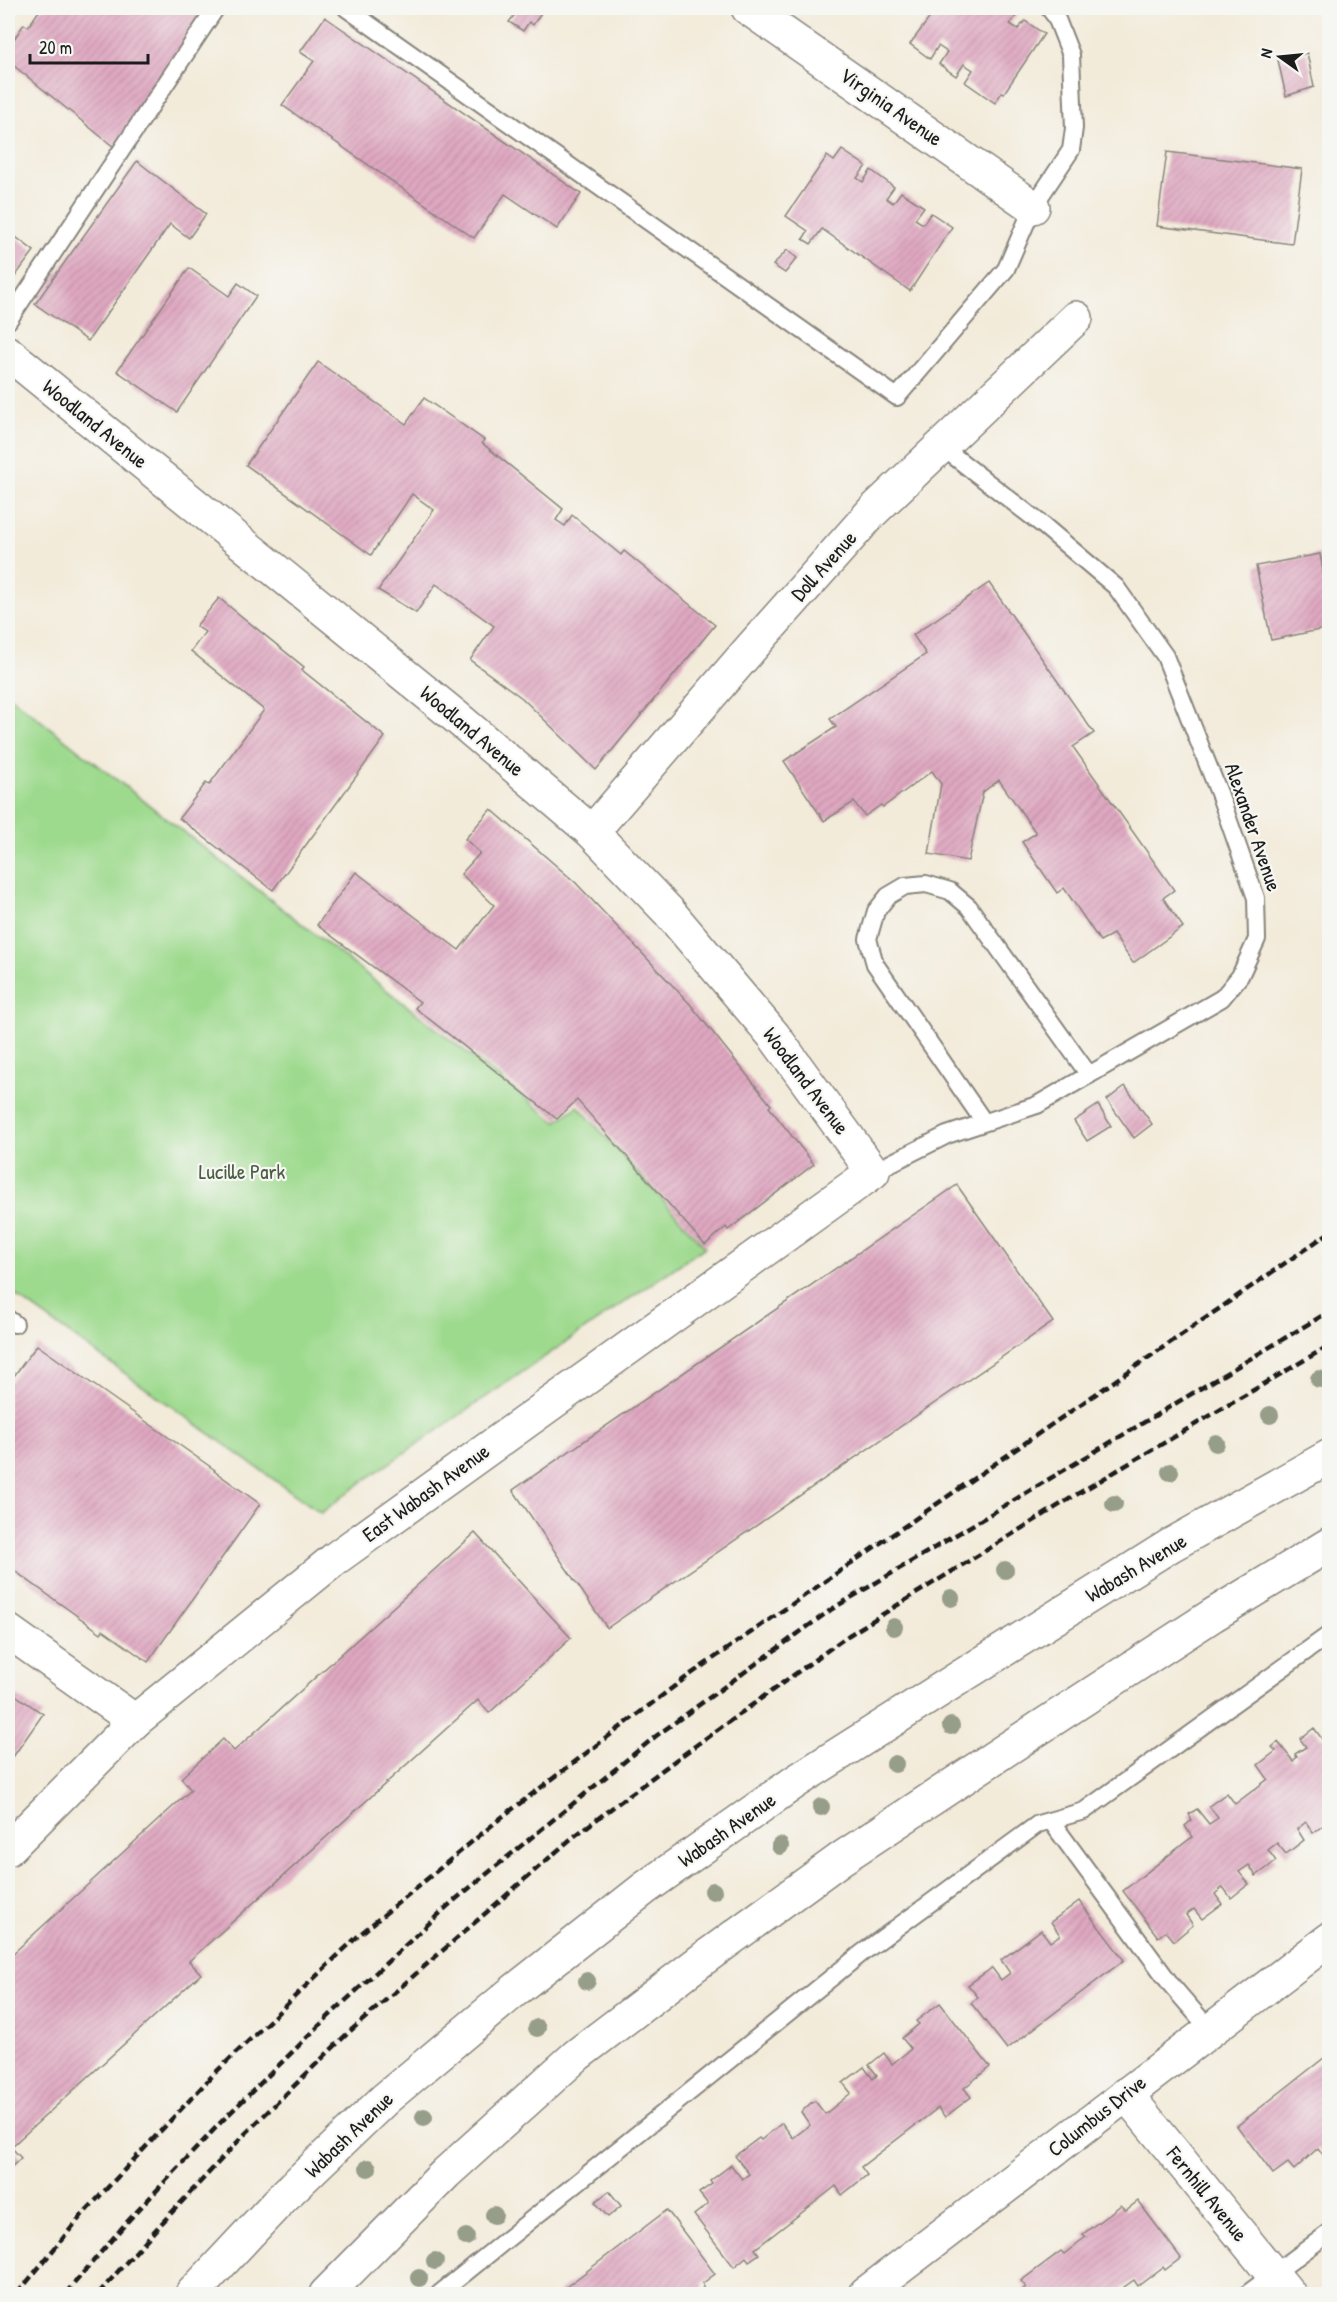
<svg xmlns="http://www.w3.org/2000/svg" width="1337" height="2302" font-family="'Patrick Hand',sans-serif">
  <defs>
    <pattern id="building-hatch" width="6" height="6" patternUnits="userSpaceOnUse" patternTransform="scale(1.5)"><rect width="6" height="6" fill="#dfa8c1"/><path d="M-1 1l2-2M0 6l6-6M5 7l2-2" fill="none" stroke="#bf90a5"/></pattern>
  </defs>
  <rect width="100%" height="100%" fill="#f6f6f2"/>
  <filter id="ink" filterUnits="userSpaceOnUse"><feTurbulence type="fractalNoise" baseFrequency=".0167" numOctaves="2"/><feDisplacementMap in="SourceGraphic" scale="12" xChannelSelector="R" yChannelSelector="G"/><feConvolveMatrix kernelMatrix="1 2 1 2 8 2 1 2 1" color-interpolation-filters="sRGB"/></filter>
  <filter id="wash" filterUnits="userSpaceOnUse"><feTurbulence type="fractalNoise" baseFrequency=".008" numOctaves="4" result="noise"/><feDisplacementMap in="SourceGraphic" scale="24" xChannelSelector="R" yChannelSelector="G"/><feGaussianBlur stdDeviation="1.35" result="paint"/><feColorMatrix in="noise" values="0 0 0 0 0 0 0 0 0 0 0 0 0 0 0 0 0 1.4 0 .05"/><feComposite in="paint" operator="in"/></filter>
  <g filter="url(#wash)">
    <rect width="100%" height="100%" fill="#f3ebda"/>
    <path fill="#9eda8e" stroke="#5d7b55" stroke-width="1.5" d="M8 695 556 1122 578 1106 705 1247 362 1482 321 1513 8 1290Z"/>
    <g id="blocks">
      <g fill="url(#building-hatch)">
        <path d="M41 8H207L115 148 8 61V48L24 24 28 27Z"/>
        <path d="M508 8H544L533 25 529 22 523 31 509 22 516 13Z"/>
        <path d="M937 8H987L996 14 1000 8H1015L1020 11 1010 24 1018 29 1025 21 1044 34 1004 93 1002 92 995 103 965 82 973 70 964 64 956 76 939 64 947 52 938 46 930 59 910 44Z"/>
        <path d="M325 17 581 194 557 229 505 194 474 238 282 105 314 61 300 52Z"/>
        <path d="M1307 53 1314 87 1286 96 1278 60Z"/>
        <path d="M842 150 866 166 857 178 863 182 871 170 894 187 886 198 893 203 901 192 924 207 915 219 923 224 931 213 952 227 910 291 822 229 811 244 803 239 808 231 786 216 827 156 834 161Z"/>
        <path d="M1167 152 1302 169 1292 244 1157 226Z"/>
        <path d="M137 161 206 214 189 238 170 224 88 341 35 304Z"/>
        <path d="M8 231 34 251 8 286Z"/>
        <path d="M787 250 797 258 785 273 773 265Z"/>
        <path d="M189 268 229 296 238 283 256 296 177 412 117 371Z"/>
        <path d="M318 362 406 424 424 398 484 440 482 443 563 509 556 520 565 526 572 515 621 555 624 551 715 625 596 770 522 698 470 660 494 626 436 584 416 613 378 590 434 510 412 494 371 555 246 465Z"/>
        <path d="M1320 554 1329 604V628L1271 640 1256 566Z"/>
        <path d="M989 583 1094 733 1073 747 1174 890 1163 898 1183 927 1133 963 1113 934 1100 941 1064 888 1057 893 1022 842 1036 833 999 780 983 792 968 861 929 854 941 784 932 771 883 807 881 805 865 816 854 802 824 821 784 761 836 727 830 719 926 654 913 635Z"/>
        <path d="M219 598 304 667 302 670 385 737 273 890 179 818 206 783 209 785 264 710 191 651 205 632 196 626Z"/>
        <path d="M491 809 576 883 690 1004 771 1105 769 1107 814 1164 728 1230 726 1227 705 1245 577 1100 557 1119 415 1008 420 1002 317 925 356 872 459 950 494 905 461 874 480 853 465 839Z"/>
        <path d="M1125 1086 1152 1124 1134 1138 1107 1100Z"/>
        <path d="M1098 1105 1111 1126 1087 1141 1074 1121Z"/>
        <path d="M957 1185 1053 1322 607 1628 513 1490Z"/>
        <path d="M37 1345 215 1470 214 1471 260 1504 148 1662 103 1630 101 1633 8 1566V1384Z"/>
        <path d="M475 1533 571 1638 489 1713 478 1700 189 1961 201 1974 11 2147 21 2158 8 2170V1958L191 1790 181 1778 223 1739 234 1751Z"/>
        <path d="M8 1690 43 1714 8 1764Z"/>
        <path d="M1314 1728 1322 1739 1329 1733V1804L1325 1808 1329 1815V1821L1313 1833 1306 1822 1297 1829 1304 1840 1286 1854 1277 1843 1268 1850 1276 1861 1256 1876 1249 1865 1239 1872 1249 1884 1231 1898 1223 1887 1215 1894 1222 1904 1202 1919 1194 1909 1186 1915 1193 1925 1174 1941 1166 1931 1158 1937 1123 1891 1192 1837 1185 1826 1192 1820 1189 1814 1197 1809 1209 1824 1218 1818 1209 1806 1227 1793 1235 1804 1268 1779 1258 1765 1276 1751 1272 1747 1278 1742 1293 1761 1297 1757 1295 1754 1306 1747 1300 1739Z"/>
        <path d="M1079 1901 1124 1960 1007 2049 971 2003 978 1997 968 1985 992 1968 1001 1980 1010 1973 1001 1960 1041 1930 1050 1942 1060 1935 1051 1922Z"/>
        <path d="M940 2003 990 2067 964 2088 971 2097 945 2117 938 2108 861 2167 867 2175 842 2195 836 2186 755 2249 759 2254 749 2261 746 2257 734 2267 694 2215 708 2204 699 2193 712 2184 710 2181 731 2165 742 2179 749 2174 735 2156 759 2138 761 2140 782 2123 793 2138 810 2125 801 2112 811 2103 815 2101 825 2114 851 2093 843 2083 864 2067 873 2079 877 2075 869 2065 884 2053 892 2064 911 2049 902 2038 919 2024 916 2021Z"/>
        <path d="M1329 2054V2152L1324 2156 1318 2148 1294 2170 1288 2163 1273 2174 1237 2126Z"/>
        <path d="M609 2191 621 2206 608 2217 595 2202Z"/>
        <path d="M1138 2201 1181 2258 1165 2270 1163 2267 1138 2286 1134 2280 1114 2294H1026L1022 2290 1026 2287 1021 2281 1061 2251 1064 2254 1079 2242 1086 2237 1083 2234 1121 2205 1126 2210Z"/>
        <path d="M667 2210 715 2274 703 2283V2288L695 2294H557Z"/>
      </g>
    </g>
  </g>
  <g filter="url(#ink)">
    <use href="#blocks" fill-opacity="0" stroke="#88847b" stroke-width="1.5"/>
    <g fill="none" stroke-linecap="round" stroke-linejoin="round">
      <defs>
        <g id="lane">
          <path d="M346 8 897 397 1006 269 1033 207 1071 150 1074 128 1071 55 1056 17 1049 8"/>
          <path d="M8 321 216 8"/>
          <path d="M984 1122 875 964 868 939 876 911 888 896 905 886 926 884 950 891 969 907 1089 1075"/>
          <path d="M873 1172 947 1135 1037 1105 1222 998 1240 976 1257 939 1256 898 1219 793 1165 656 1116 587 1044 526 942 447"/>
          <path d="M8 1319 15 1324"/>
          <path d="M1051 1821 1172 1986 1210 2030"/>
          <path d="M439 2294 862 1953 1038 1824 1084 1811 1330 1634"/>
          <path d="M1247 2294 1330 2232"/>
        </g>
        <g id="street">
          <path d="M748 8 1033 207"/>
          <path d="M8 353 455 716 592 832 669 912 774 1036 873 1172 336 1558 135 1721 8 1849"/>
          <path d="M592 832 751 648 872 512 1076 318"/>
          <path d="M8 1631 135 1721"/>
          <path d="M1126 2094 1289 2294"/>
          <path d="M865 2294 1330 1939"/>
        </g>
        <g id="primary">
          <path d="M192 2294 283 2197 385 2099 514 1991 645 1888 795 1782 962 1676 1171 1545 1330 1456"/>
          <path d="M326 2294 446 2173 577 2055 703 1959 842 1858 1007 1749 1213 1615 1330 1544"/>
        </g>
      </defs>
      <use href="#lane" stroke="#88847b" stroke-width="20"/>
      <use href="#street" stroke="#88847b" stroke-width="36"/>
      <use href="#primary" stroke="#88847b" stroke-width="36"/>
      <use href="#lane" stroke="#fff" stroke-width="16"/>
      <use href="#street" stroke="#fff" stroke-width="33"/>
      <use href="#primary" stroke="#fff" stroke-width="33"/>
      <g stroke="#1c1c1c" stroke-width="4.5" stroke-dasharray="9 4.5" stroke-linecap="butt">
        <path d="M17 2294 82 2215 214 2074 358 1936 502 1817 688 1676 1330 1232"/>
        <path d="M65 2294 127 2222 223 2120 329 2016 451 1903 656 1736 832 1609 1330 1311"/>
        <path d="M98 2294 147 2239 244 2135 349 2032 572 1838 673 1762 849 1635 1079 1493 1330 1345"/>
      </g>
    </g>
    <g fill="#969d88">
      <circle cx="1319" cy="1379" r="9"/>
      <circle cx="1270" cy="1415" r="9"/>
      <circle cx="1216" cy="1443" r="9"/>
      <circle cx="1170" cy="1472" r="9"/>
      <circle cx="1114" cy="1504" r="9"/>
      <circle cx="1005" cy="1570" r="9"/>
      <circle cx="951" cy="1598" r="9"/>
      <circle cx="894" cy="1627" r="9"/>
      <circle cx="951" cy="1726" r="9"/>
      <circle cx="895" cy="1764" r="9"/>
      <circle cx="821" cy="1807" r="9"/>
      <circle cx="780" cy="1846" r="9"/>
      <circle cx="713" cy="1891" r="9"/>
      <circle cx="587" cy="1981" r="9"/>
      <circle cx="537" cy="2028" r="9"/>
      <circle cx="424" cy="2117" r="9"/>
      <circle cx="368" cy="2168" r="9"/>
      <circle cx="494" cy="2215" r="9"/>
      <circle cx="466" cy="2237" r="9"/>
      <circle cx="435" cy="2261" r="9"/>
      <circle cx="419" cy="2278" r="9"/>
    </g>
  </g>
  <g text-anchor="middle" stroke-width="4.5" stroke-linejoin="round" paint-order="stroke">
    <g font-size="21" fill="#1c1c1c" stroke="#f6f6f2">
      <text transform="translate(891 107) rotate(35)" y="7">Virginia Avenue</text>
      <text transform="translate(95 424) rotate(39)" y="7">Woodland Avenue</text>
      <text transform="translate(824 566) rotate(-48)" y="7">Doll Avenue</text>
      <text transform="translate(472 731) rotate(40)" y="7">Woodland Avenue</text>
      <text transform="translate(1253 827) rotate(71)" y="7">Alexander Avenue</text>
      <text transform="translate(806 1081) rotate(53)" y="7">Woodland Avenue</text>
      <text transform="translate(426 1493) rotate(-36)" y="7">East Wabash Avenue</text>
      <text transform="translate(1136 1568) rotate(-31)" y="7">Wabash Avenue</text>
      <text transform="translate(727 1830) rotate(-35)" y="7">Wabash Avenue</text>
      <text transform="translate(1097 2116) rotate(-38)" y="7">Columbus Drive</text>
      <text transform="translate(349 2135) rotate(-44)" y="7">Wabash Avenue</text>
      <text transform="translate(1207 2194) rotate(51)" y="7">Fernhill Avenue</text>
    </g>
    <g font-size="21" fill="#4a5e44" stroke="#f6f6f2">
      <text x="242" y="1179">Lucille Park</text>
    </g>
  </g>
  <rect width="1337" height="2302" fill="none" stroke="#f6f6f2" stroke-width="30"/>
  <g transform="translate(1280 57) rotate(285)" stroke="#f6f6f2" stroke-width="4.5" paint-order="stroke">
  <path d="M0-4.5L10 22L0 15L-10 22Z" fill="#1c1c1c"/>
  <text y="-9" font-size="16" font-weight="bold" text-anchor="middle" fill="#1c1c1c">N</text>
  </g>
  <path d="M30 54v9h118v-9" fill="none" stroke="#1c1c1c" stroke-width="3"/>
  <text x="39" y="54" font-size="18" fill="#1c1c1c" stroke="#f6f6f2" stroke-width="4.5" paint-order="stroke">20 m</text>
</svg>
